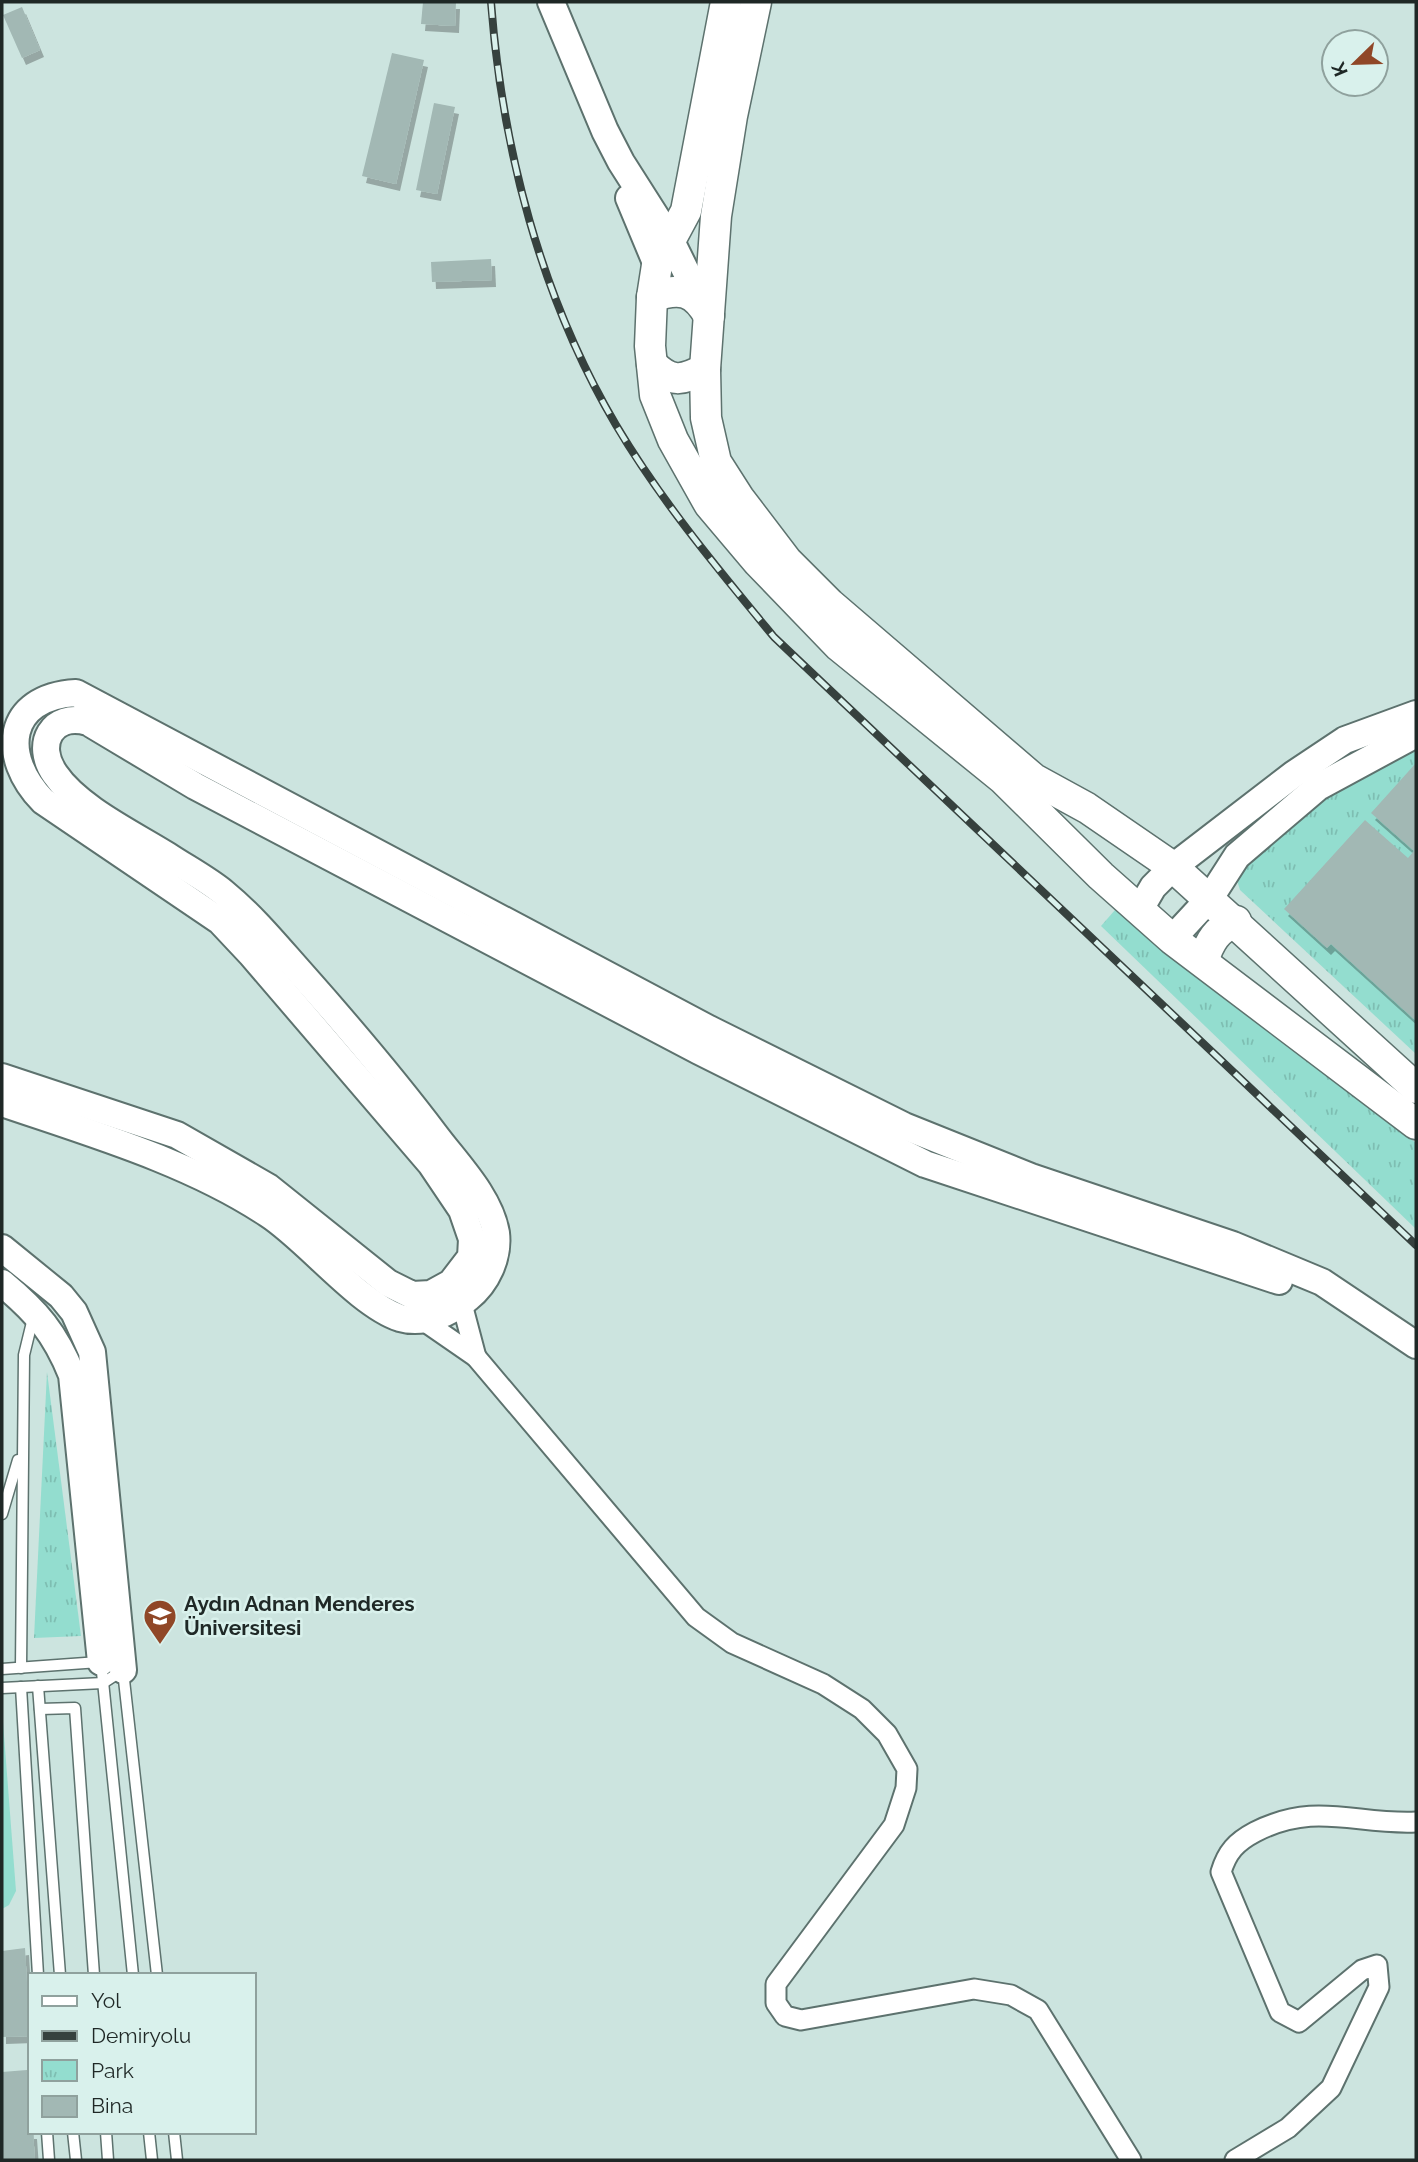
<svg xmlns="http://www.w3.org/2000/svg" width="1418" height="2162" font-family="Raleway,sans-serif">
  <defs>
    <pattern id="park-tufts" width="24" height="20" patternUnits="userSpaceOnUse" patternTransform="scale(1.75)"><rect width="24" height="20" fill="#93ddcf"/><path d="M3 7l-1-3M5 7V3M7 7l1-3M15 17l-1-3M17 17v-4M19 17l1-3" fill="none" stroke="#7ebeb2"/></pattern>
    <filter id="shadow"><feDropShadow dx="4" dy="7" stdDeviation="0" flood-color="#0004"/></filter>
  </defs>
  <rect width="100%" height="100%" fill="#cce4df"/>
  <path fill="#93ddcf" d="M2 1709 16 1891 9 1905 2 1909Z"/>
  <g fill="url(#park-tufts)">
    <path d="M1416 747V1054L1240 890 1236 877 1341 779Z"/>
    <path d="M1115 910 1416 1143V1229L1101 926Z"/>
    <path d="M47 1372 81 1636 34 1638Z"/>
  </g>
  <g fill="#a2b8b4" filter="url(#shadow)">
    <path d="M423 2H456L455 26 421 24Z"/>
    <path d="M22 7 40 50 22 58 3 15Z"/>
    <path d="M392 53 424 60 396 184 362 176Z"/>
    <path d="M434 103 455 107 437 194 416 190Z"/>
    <path d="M491 259 492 280 432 282 431 262Z"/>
    <path d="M1416 763V1021L1331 944 1327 948 1284 909 1365 820 1408 858 1414 851 1371 813Z"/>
    <path d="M25 1948 30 2036 2 2037V1951Z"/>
    <path d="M27 2070 30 2132H33L35 2160H2V2072Z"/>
  </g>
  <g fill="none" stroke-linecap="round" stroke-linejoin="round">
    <defs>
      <g id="lane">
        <path d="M2 1514 18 1460"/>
        <path d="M101 1662 133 1975"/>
        <path d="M21 1668 24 1355 33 1318"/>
        <path d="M2 1669 99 1662"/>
        <path d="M123 1671 157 1975"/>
        <path d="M38 1686 60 1975"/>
        <path d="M21 1687 38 1975"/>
        <path d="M2 1688 103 1683 123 1670"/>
        <path d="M40 1709 75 1708 94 1975"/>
        <path d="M47 2132 49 2160"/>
        <path d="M73 2132 76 2160"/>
        <path d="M106 2132 108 2160"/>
        <path d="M149 2132 152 2160"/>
        <path d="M174 2132 177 2160"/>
      </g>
      <g id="street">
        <path d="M462 1304 476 1357"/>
        <path d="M421 1319 476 1357 696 1617 732 1643 823 1684 862 1709 887 1734 907 1769 906 1788 894 1825 776 1984V2003L785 2016 801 2020 974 1989 1011 1995 1038 2010 1131 2160"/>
        <path d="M1235 2160 1288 2128 1331 2088 1379 1987 1377 1965 1362 1970 1299 2022 1280 2012 1221 1872C1227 1852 1236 1842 1255 1832 1316 1801 1355 1825 1416 1822"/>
      </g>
      <g id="secondary">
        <path d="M551 2 605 131 621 162 670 239 699 298"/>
        <path d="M629 198 657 265"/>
        <path d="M1139 911 1153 887 1173 867 1294 774 1345 740 1416 714"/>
        <path d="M1172 939 1210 898 1237 856 1318 787 1416 734"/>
        <path d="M2 1077 177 1135 268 1187 388 1283 412 1295 431 1294 451 1283 471 1257 472 1239 462 1210 431 1164 251 954 220 921 43 801C0 757 5 697 76 693L709 1029 904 1126 1031 1177 1233 1245 1322 1282 1416 1345"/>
        <path d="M2 1103C90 1133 190 1162 268 1214 307 1239 358 1304 400 1318 424 1325 451 1313 468 1298 487 1283 499 1257 496 1233 490 1197 457 1164 436 1136 393 1079 347 1025 299 971 275 944 252 916 224 893 207 879 186 868 168 856 133 834 78 808 55 774 34 744 52 712 88 722L195 786 699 1051 925 1164 1279 1281"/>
        <path d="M2 1248 61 1296 74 1312 92 1352 123 1670"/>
        <path d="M2 1283C37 1312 55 1333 72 1375L101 1662"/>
      </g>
      <g id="primary">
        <path d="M726 2 686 211 657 265 652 297 650 346 655 395 673 440 709 504 758 562 839 646 1003 779 1101 876 1172 939 1416 1124"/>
        <path d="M756 2 732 116 716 216 705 369 706 418 716 462 739 498 787 561 830 604 1034 779 1087 808 1173 867 1416 1088"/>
        <path d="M652 297C680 287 694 290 709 316"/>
        <path d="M652 364C671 383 682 381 705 369"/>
        <path d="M1203 961C1210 941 1216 930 1236 921"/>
      </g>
    </defs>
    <use href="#lane" stroke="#5d726e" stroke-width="13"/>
    <use href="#street" stroke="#5d726e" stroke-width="23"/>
    <use href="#secondary" stroke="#5d726e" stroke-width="30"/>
    <use href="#primary" stroke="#5d726e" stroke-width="33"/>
    <use href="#lane" stroke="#fff" stroke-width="10"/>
    <use href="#street" stroke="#fff" stroke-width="19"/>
    <use href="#secondary" stroke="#fff" stroke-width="26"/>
    <use href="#primary" stroke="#fff" stroke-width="30"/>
    <defs>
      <path id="rail" d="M491 2C502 148 541 298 616 425 661 501 718 569 774 637L1416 1245"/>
    </defs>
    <use href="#rail" stroke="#36413e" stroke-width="8"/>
    <use href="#rail" stroke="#d9f1ec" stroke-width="5" stroke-dasharray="16" stroke-linecap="butt"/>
  </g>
  <defs>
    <symbol id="university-pin" viewBox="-11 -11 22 30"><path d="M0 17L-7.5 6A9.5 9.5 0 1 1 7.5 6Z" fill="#904727" stroke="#d9f1ec"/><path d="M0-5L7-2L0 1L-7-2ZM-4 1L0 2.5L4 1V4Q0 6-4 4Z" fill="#fff"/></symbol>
  </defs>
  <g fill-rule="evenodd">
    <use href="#university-pin" x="141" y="1597" width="38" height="52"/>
  </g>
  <g text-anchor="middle" stroke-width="5" stroke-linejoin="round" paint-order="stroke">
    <g font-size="21" font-weight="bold" fill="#1f2826" stroke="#d9f1ec" text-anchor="start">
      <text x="184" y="1611">Aydın Adnan Menderes<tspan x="184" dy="24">Üniversitesi</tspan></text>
    </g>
  </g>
  <rect width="1418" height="2162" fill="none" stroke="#1f2826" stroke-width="7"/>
  <rect x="28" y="1973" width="228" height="161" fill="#d9f1ec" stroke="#8fa19d" stroke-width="2"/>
  <rect x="42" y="1996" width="35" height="10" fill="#ffffff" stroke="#8fa19d" stroke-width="2"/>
  <text x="91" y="2008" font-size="21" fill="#1f2826">Yol</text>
  <rect x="42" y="2031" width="35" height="10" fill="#36413e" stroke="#8fa19d" stroke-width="2"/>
  <text x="91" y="2043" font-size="21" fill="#1f2826">Demiryolu</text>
  <rect x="42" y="2060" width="35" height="21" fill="url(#park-tufts)" stroke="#8fa19d" stroke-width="2"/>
  <text x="91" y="2078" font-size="21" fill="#1f2826">Park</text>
  <rect x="42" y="2096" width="35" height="21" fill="#a2b8b4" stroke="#8fa19d" stroke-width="2"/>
  <text x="91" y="2113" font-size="21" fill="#1f2826">Bina</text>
  <g transform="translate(1355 63) rotate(247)"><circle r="33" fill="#d9f1ec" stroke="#8fa19d" stroke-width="2"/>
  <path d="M0-5L12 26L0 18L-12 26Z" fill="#904727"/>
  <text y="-10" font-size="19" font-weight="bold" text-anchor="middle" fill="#1f2826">K</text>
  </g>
</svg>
